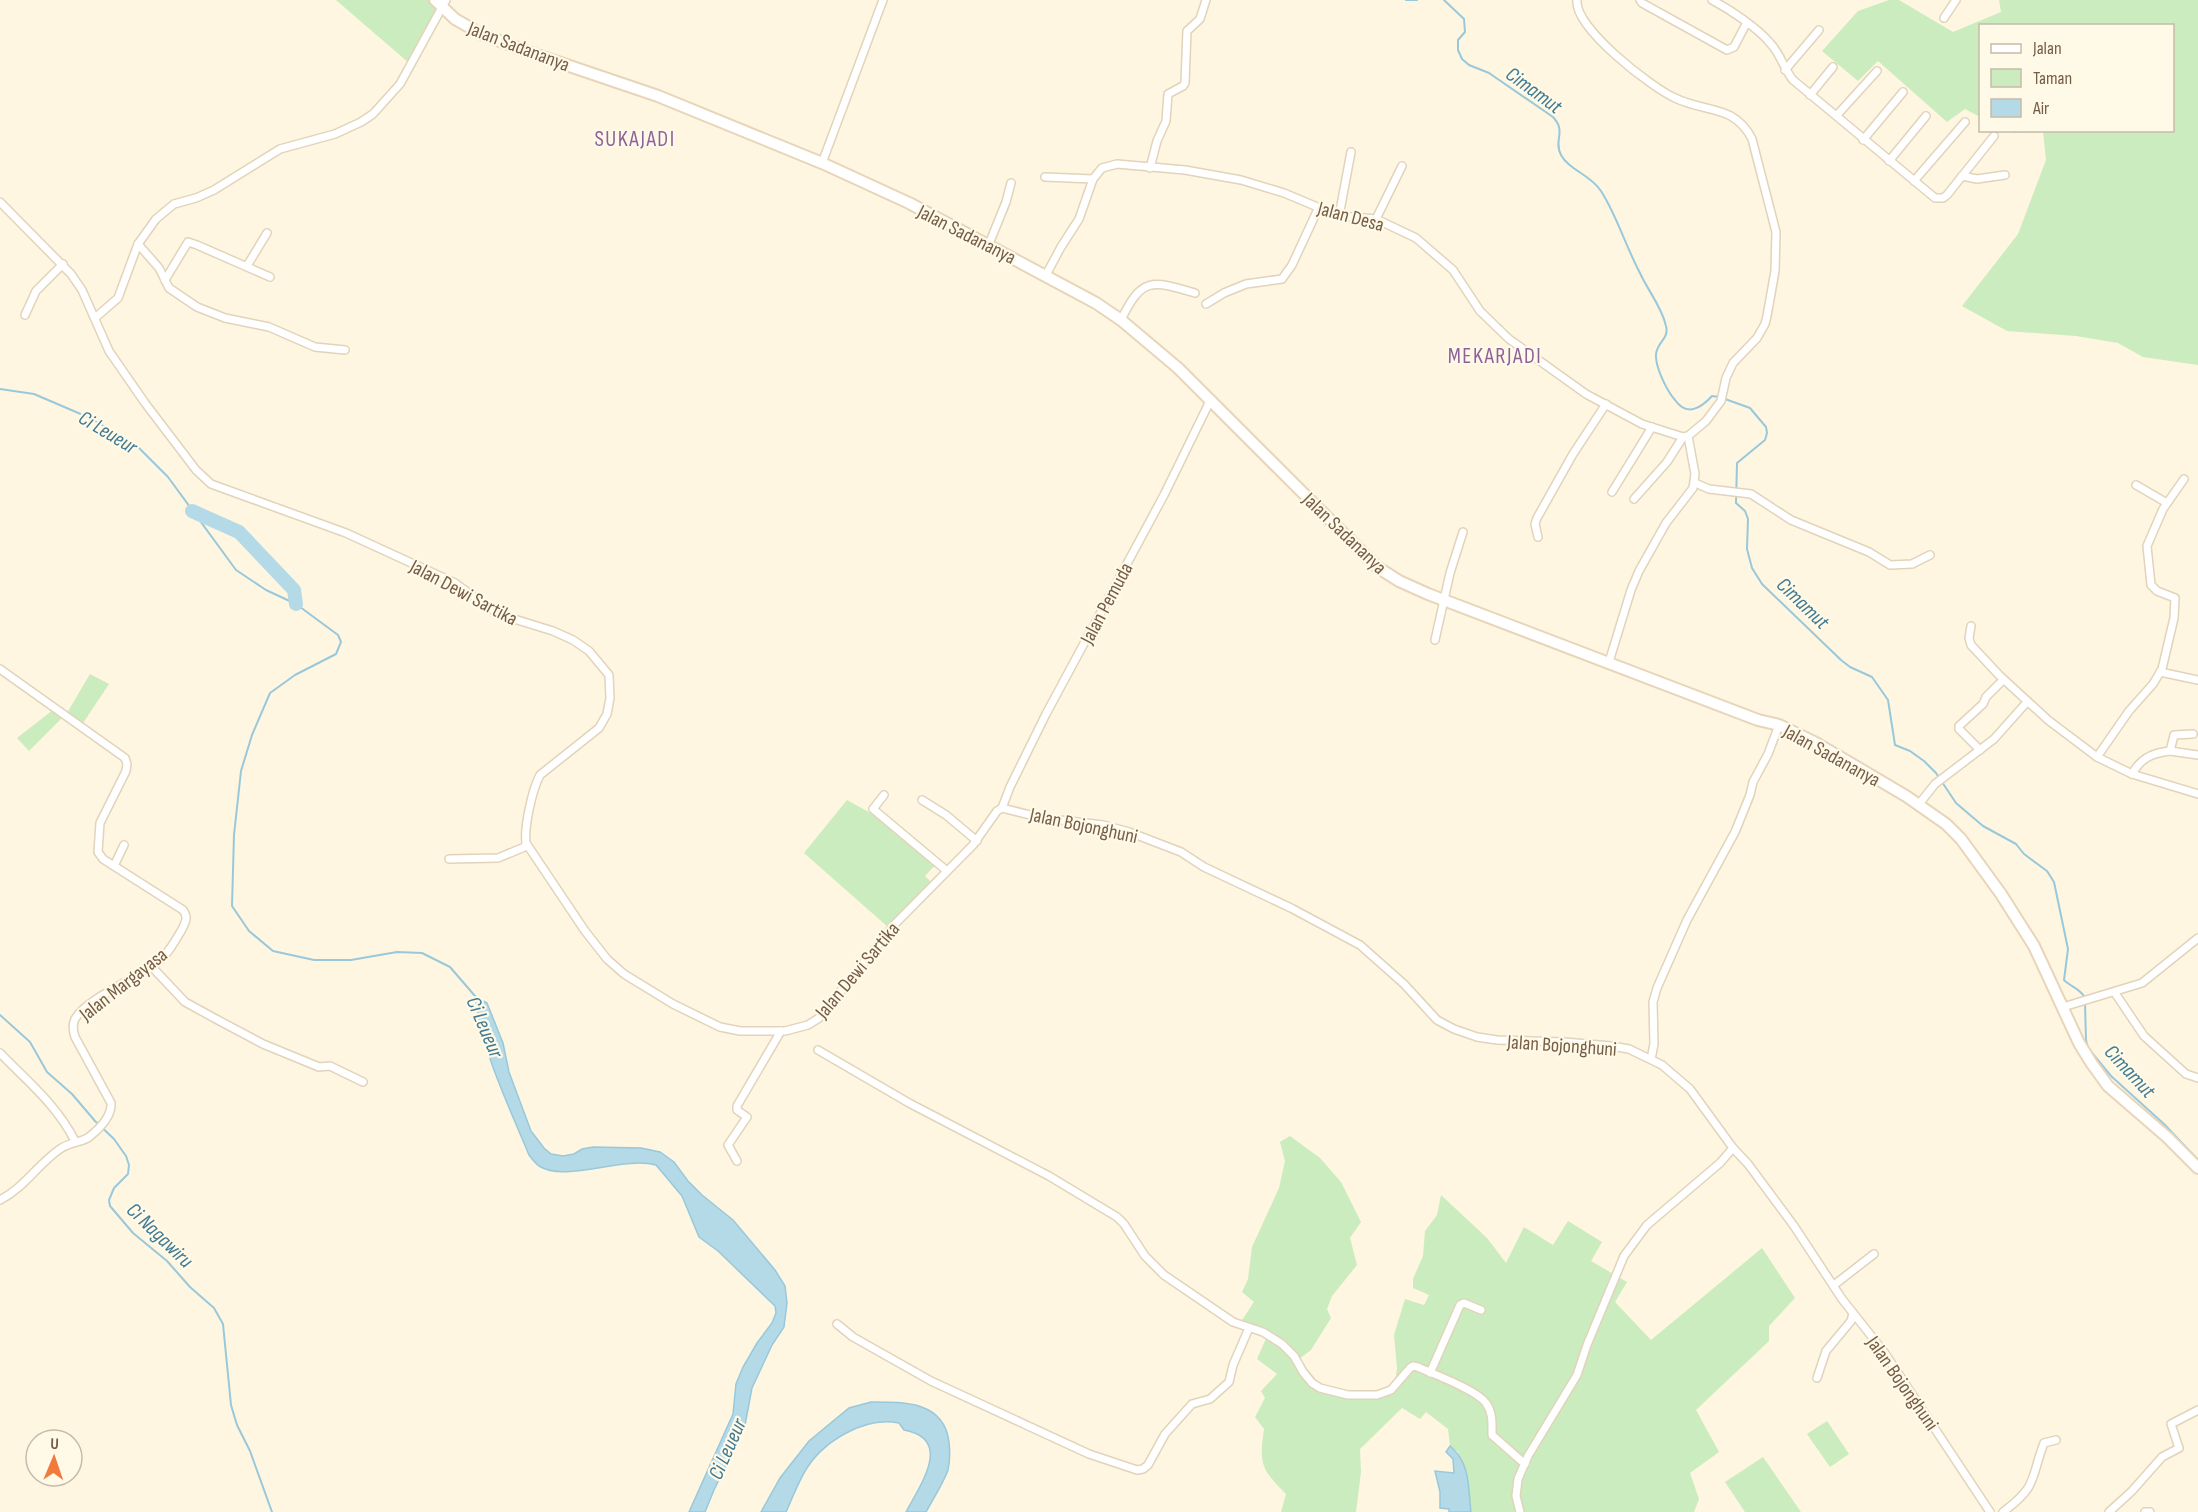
<svg xmlns="http://www.w3.org/2000/svg" width="2198" height="1512" font-family="'Sofia Sans Condensed',sans-serif">
  <rect width="100%" height="100%" fill="#fef6e0"/>
  <g fill="#cbecbe">
    <path d="M336 0H428L439 11 409 63Z"/>
    <path d="M1889 0H1899L1953 32 2001 12 1999 0H2198V365L2143 357 2118 343 2076 336 2007 331 1962 306 2018 234 2046 160 2043 132 2013 133 2008 131 2172 130V26H1980V117L1965 109 1947 122 1878 61 1858 81 1822 51 1858 11Z"/>
    <path d="M90 674 109 684 83 723 67 713Z"/>
    <path d="M53 710 63 717 29 751 17 738Z"/>
    <path d="M847 800 890 824 936 864 925 876 931 882 888 927 804 853Z"/>
    <path d="M1290 1136 1320 1158 1341 1182 1361 1222 1350 1238 1357 1265 1332 1296 1327 1309 1331 1318 1311 1350 1299 1359 1327 1393C1350 1396 1374 1403 1394 1390L1397 1368 1394 1335 1405 1299 1424 1305 1429 1295 1413 1288V1279L1423 1256 1425 1231 1437 1215 1441 1195 1487 1238 1506 1263 1524 1227 1553 1245 1568 1221 1602 1242 1591 1261 1627 1282 1615 1302 1651 1340 1762 1248 1795 1298 1769 1326V1341L1696 1410 1719 1452 1690 1473 1699 1499 1694 1512H1471L1458 1452 1450 1446 1448 1429 1426 1412 1420 1419 1402 1408 1360 1449 1361 1472 1356 1512H1281L1286 1494C1261 1469 1259 1464 1264 1429L1255 1417 1265 1398 1261 1391 1277 1374 1257 1359 1268 1334 1242 1320 1254 1302 1242 1292 1248 1279 1252 1247 1279 1188 1285 1161 1280 1142Z"/>
    <path d="M1827 1421 1849 1454 1830 1467 1807 1434Z"/>
    <path d="M1763 1457 1801 1512H1745L1725 1482Z"/>
  </g>
  <g fill="#b4dae8" stroke="#99c8db" stroke-width="1.5">
    <path d="M475 996 487 1003 503 1043 509 1072 531 1131 544 1148 551 1154 563 1156 574 1154 582 1149 593 1147 641 1148 660 1152 674 1162 688 1181 702 1195 733 1220 775 1270 785 1286 787 1303 784 1327 772 1345 752 1388 745 1425 714 1490 705 1512H689L733 1414 736 1384 743 1367 757 1343 772 1323 776 1313 775 1306 718 1251 699 1237 682 1196 656 1165C622 1156 566 1183 539 1166 535 1163 532 1159 529 1155 508 1104 482 1052 475 996Z"/>
    <path d="M871 1402C904 1402 944 1401 949 1442 950 1451 950 1461 948 1470 943 1484 933 1499 926 1512H906C920 1485 954 1439 904 1430L899 1423C864 1416 821 1442 804 1473 797 1485 792 1499 786 1512H761L780 1478 809 1441 849 1408Z"/>
    <path d="M1450 1446C1471 1463 1468 1489 1471 1512H1449V1509L1440 1508V1492L1435 1471 1454 1473 1453 1459 1446 1452Z"/>
  </g>
  <g fill="none" stroke-linecap="round" stroke-linejoin="round">
    <g stroke="#99c8db" stroke-width="2">
      <path d="M1406 0H1417"/>
      <path d="M1444 0 1464 19 1465 32 1458 40V50L1462 59 1469 65 1489 73 1553 117C1567 132 1553 140 1561 155 1569 170 1591 175 1601 191 1617 216 1626 247 1640 273 1648 291 1662 307 1666 326 1669 337 1660 341 1657 350 1652 362 1667 391 1675 400 1687 417 1701 408 1712 396L1719 397"/>
      <path d="M0 389 34 394 90 418 136 445 168 477 236 570 266 590 296 604 338 635 341 642 336 654 295 675 270 693 252 735 241 771 234 835 232 906 249 931 273 951 314 960H351L397 952 422 953 450 967 475 996"/>
      <path d="M1725 399 1750 408 1766 427 1767 433 1765 440 1737 463 1736 503 1745 511 1748 519 1747 549 1752 568 1762 584 1841 660 1850 667 1872 677 1888 700 1895 745 1910 751 1924 761 1936 773 1956 803 1983 826 2016 844 2024 854 2047 871 2054 882 2068 949 2064 980C2071 987 2081 989 2085 998"/>
      <path d="M2085 1003 2086 1040 2088 1048 2111 1076 2164 1124 2198 1160"/>
      <path d="M0 1015 30 1042 47 1072 72 1094 95 1121 114 1139 126 1156 129 1165 128 1174 114 1188 109 1200 110 1206 133 1233 167 1261 190 1287 214 1308 223 1324 231 1405 237 1425 250 1451 272 1512"/>
    </g>
    <path stroke="#b4dae8" stroke-width="14" d="M192 511 239 532 294 590 296 604"/>
    <defs>
      <g id="street">
        <path d="M1577 0C1574 28 1651 87 1675 98 1706 113 1734 104 1752 139L1776 232 1775 271 1767 316 1765 324 1757 338 1733 363 1726 378 1721 401 1706 421 1688 436 1695 474 1693 488 1666 523 1639 571 1631 590 1609 662"/>
        <path d="M1640 0 1642 3 1727 50 1734 47 1746 24"/>
        <path d="M1712 0C1729 9 1758 28 1770 43 1780 53 1784 69 1793 80L1935 198H1943L1947 195 1994 136"/>
        <path d="M1944 18 1956 0"/>
        <path d="M1785 70 1819 30"/>
        <path d="M1810 95 1833 67"/>
        <path d="M1837 115 1877 71"/>
        <path d="M1863 140 1903 92"/>
        <path d="M1889 161 1926 116"/>
        <path d="M822 163 883 0"/>
        <path d="M1150 168 1157 141 1166 121 1168 94 1183 86 1185 83 1187 31 1200 19 1206 0"/>
        <path d="M1962 176 1977 179 2005 175"/>
        <path d="M1045 177 1093 179"/>
        <path d="M1914 181 1965 122"/>
        <path d="M0 202 71 274 82 290 109 351 145 403 196 470 211 484 346 533 455 583 498 614 553 631 573 640 589 651 609 675 610 698 607 714 599 728 540 775C532 790 524 827 526 843L585 931 607 959 624 974 673 1004 720 1027 740 1031H785L808 1025 819 1018 895 924 973 845 997 811 1002 808"/>
        <path d="M1339 216 1351 152"/>
        <path d="M1376 219 1402 166"/>
        <path d="M138 244 159 268 169 288 197 307 225 318 269 327 315 347 345 350"/>
        <path d="M989 244 1006 202 1011 183"/>
        <path d="M247 266 267 233"/>
        <path d="M1046 275 1061 247 1079 219 1093 179 1102 168 1117 164 1185 170 1241 180 1284 193 1339 216 1376 219 1416 238 1453 270 1480 311 1509 339 1586 394 1642 424 1683 437 1688 436"/>
        <path d="M165 280 188 242 197 245 270 277"/>
        <path d="M1206 304 1224 293 1246 284 1282 279 1292 265 1318 209"/>
        <path d="M25 315 36 291 63 264"/>
        <path d="M95 318 118 298 138 244 156 219 174 204 196 198 214 190 280 149 335 134 361 122 373 114 400 84 446 0"/>
        <path d="M1121 320C1142 277 1151 280 1195 293"/>
        <path d="M2184 479 2163 509 2147 546 2151 585 2157 591 2175 598 2174 618 2162 669 2153 684 2129 711 2097 757 2132 774 2198 794"/>
        <path d="M1695 483 1709 489 1751 494 1791 520 1869 552 1890 565 1912 564 1930 555"/>
        <path d="M2136 485 2167 503"/>
        <path d="M1612 492 1652 427"/>
        <path d="M1634 499 1667 462 1683 437"/>
        <path d="M1538 537 1535 524 1537 518 1573 454 1606 404"/>
        <path d="M1971 626 1969 638 1971 645 1999 675 2048 720 2097 757"/>
        <path d="M1435 640 1450 573 1463 532"/>
        <path d="M0 669 125 758 127 764 126 771 100 823 98 852 103 859 183 910C189 918 185 923 181 931 174 943 167 955 156 964 136 979 87 998 75 1019 72 1025 73 1031 75 1037L111 1103C112 1117 99 1129 89 1137 83 1142 70 1142 60 1149 38 1164 24 1188 0 1200"/>
        <path d="M2160 672 2198 680"/>
        <path d="M1980 750 1959 729V726L1983 704 1986 697 2003 680"/>
        <path d="M2170 751 2198 755"/>
        <path d="M2132 774C2141 758 2152 753 2170 751L2174 735 2193 734"/>
        <path d="M884 795 873 809 947 871"/>
        <path d="M922 800 946 815 977 841"/>
        <path d="M1919 804 1935 784 1994 739 2027 702"/>
        <path d="M1002 808 1042 818 1103 825 1129 832 1181 852 1204 867 1291 908 1360 945 1404 984 1437 1020 1454 1029 1477 1037 1497 1040 1564 1042 1611 1046 1629 1049 1662 1065 1690 1089 1733 1148 1748 1164 1794 1226 1842 1299 1884 1352 1990 1512"/>
        <path d="M1002 808 1010 787 1046 714 1164 495 1211 399"/>
        <path d="M449 859 498 858 527 846"/>
        <path d="M114 866 124 845"/>
        <path d="M152 967 185 1002 216 1019 263 1044 319 1067 330 1066 363 1082"/>
        <path d="M2115 993 2144 1036 2186 1074 2198 1078"/>
        <path d="M2063 1007 2142 983 2198 938"/>
        <path d="M818 1050 909 1103 1049 1176 1117 1217 1124 1224 1145 1256 1164 1275 1233 1322 1263 1332 1282 1344 1294 1356 1303 1372 1312 1383 1320 1388 1348 1395H1377L1391 1390 1410 1368 1413 1366 1418 1367C1433 1374 1477 1390 1486 1403 1493 1413 1492 1423 1492 1435L1525 1464"/>
        <path d="M0 1053C27 1081 57 1105 75 1141"/>
        <path d="M1651 1059 1654 1044 1653 1002 1657 988 1687 920 1735 832 1750 795 1753 782 1768 754 1779 725"/>
        <path d="M737 1161 728 1145 747 1117 737 1110V1106L781 1031"/>
        <path d="M1834 1285 1874 1254"/>
        <path d="M837 1324 853 1337 931 1381 1089 1454 1137 1470 1143 1469 1148 1465 1165 1434 1192 1404 1210 1399 1229 1382 1233 1365 1249 1328"/>
        <path d="M1430 1373 1460 1305 1464 1303 1481 1310"/>
        <path d="M1817 1378 1826 1351 1851 1321 1853 1313"/>
        <path d="M1520 1512 1516 1496 1518 1479 1528 1456 1577 1375 1587 1345 1624 1256 1647 1225 1720 1163 1733 1148"/>
        <path d="M2003 1512C2038 1486 2030 1480 2044 1443L2056 1440"/>
        <path d="M2109 1512 2132 1491 2162 1457 2179 1448 2171 1424 2198 1410"/>
        <path d="M2145 1512H2150"/>
      </g>
      <path id="secondary" d="M435 0 455 19 481 34 537 55 658 96 822 163 909 203 1096 303 1121 320 1178 368 1377 567 1399 581 1428 594 1758 720 1779 725 1816 743 1906 796 1946 824 1961 839 2001 894 2034 946 2079 1043 2092 1064 2108 1086 2167 1137 2198 1168"/>
    </defs>
    <use href="#street" stroke="#e2d3bb" stroke-width="10"/>
    <use href="#secondary" stroke="#e8d5b9" stroke-width="14"/>
    <use href="#street" stroke="#fff" stroke-width="7"/>
    <use href="#secondary" stroke="#fff" stroke-width="10"/>
  </g>
  <g text-anchor="middle" stroke-width="4.5" stroke-linejoin="round" paint-order="stroke">
    <g font-size="20" fill="#765d46" stroke="#fff9e8">
      <text transform="translate(519 46) rotate(21)" y="7">Jalan Sadananya</text>
      <text transform="translate(1351 216) rotate(15)" y="7">Jalan Desa</text>
      <text transform="translate(967 234) rotate(27)" y="7">Jalan Sadananya</text>
      <text transform="translate(1345 533) rotate(44)" y="7">Jalan Sadananya</text>
      <text transform="translate(464 592) rotate(28)" y="7">Jalan Dewi Sartika</text>
      <text transform="translate(1106 603) rotate(-62)" y="7">Jalan Pemuda</text>
      <text transform="translate(1832 755) rotate(29)" y="7">Jalan Sadananya</text>
      <text transform="translate(1084 825) rotate(12)" y="7">Jalan Bojonghuni</text>
      <text transform="translate(857 970) rotate(-50)" y="7">Jalan Dewi Sartika</text>
      <text transform="translate(123 984) rotate(-38)" y="7">Jalan Margayasa</text>
      <text transform="translate(1562 1045) rotate(4)" y="7">Jalan Bojonghuni</text>
      <text transform="translate(1903 1383) rotate(55)" y="7">Jalan Bojonghuni</text>
    </g>
    <g font-size="21" font-style="italic" fill="#417a93" stroke="#fff9e8">
      <text transform="translate(1534 90) rotate(36)" y="7">Cimamut</text>
      <text transform="translate(108 432) rotate(31)" y="7">Ci Leueur</text>
      <text transform="translate(1803 603) rotate(44)" y="7">Cimamut</text>
      <text transform="translate(485 1027) rotate(67)" y="7">Ci Leueur</text>
      <text transform="translate(2130 1071) rotate(47)" y="7">Cimamut</text>
      <text transform="translate(160 1235) rotate(44)" y="7">Ci Nagawiru</text>
      <text transform="translate(727 1449) rotate(-66)" y="7">Ci Leueur</text>
    </g>
    <g font-size="22" letter-spacing="1.5" fill="#8e619a" stroke="#fff9e8">
      <text x="635" y="146">SUKAJADI</text>
      <text x="1495" y="363">MEKARJADI</text>
    </g>
  </g>
  <rect x="1979" y="24" width="195" height="108" fill="#fff9e8" stroke="#c8bba7" stroke-width="1.5"/>
  <rect x="1991" y="44" width="30" height="9" fill="#ffffff" stroke="#c8bba7" stroke-width="1.5"/>
  <text x="2033" y="54" font-size="18" fill="#765d46">Jalan</text>
  <rect x="1991" y="69" width="30" height="18" fill="#cbecbe" stroke="#c8bba7" stroke-width="1.5"/>
  <text x="2033" y="84" font-size="18" fill="#765d46">Taman</text>
  <rect x="1991" y="99" width="30" height="18" fill="#b4dae8" stroke="#c8bba7" stroke-width="1.5"/>
  <text x="2033" y="114" font-size="18" fill="#765d46">Air</text>
  <g transform="translate(54 1458) rotate(2)"><circle r="28" fill="#fff9e8" stroke="#c8bba7" stroke-width="1.5"/>
  <path d="M0-4.5L10 22L0 15L-10 22Z" fill="#f17b3c"/>
  <text y="-9" font-size="16" font-weight="bold" text-anchor="middle" fill="#765d46">U</text>
  </g>
</svg>
